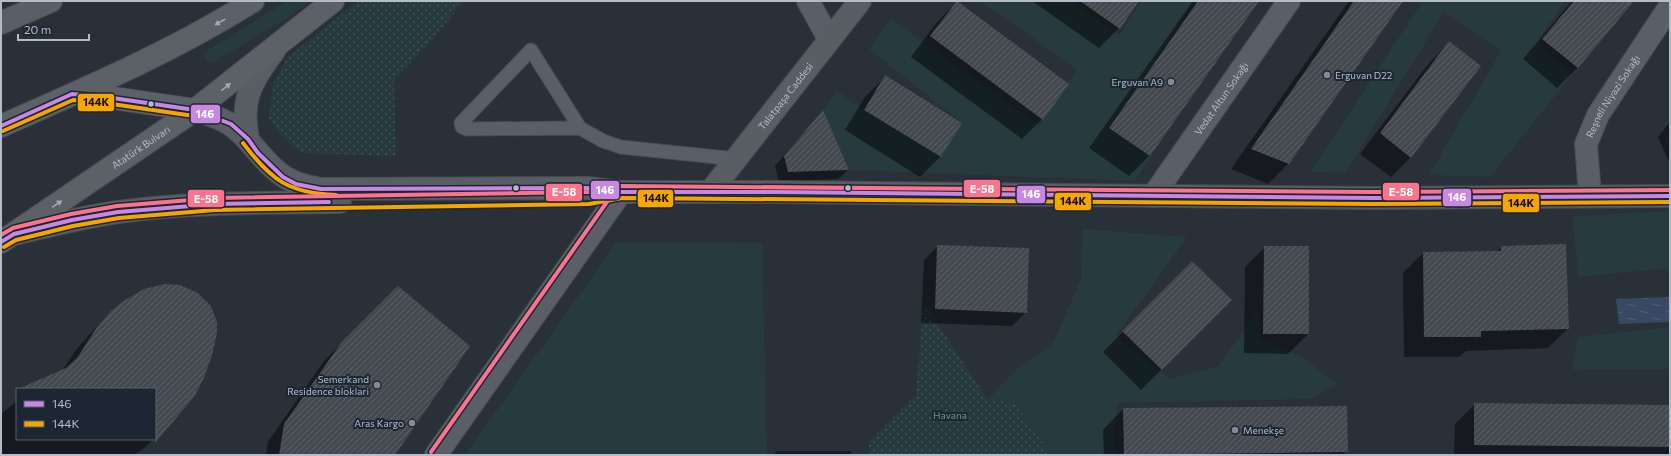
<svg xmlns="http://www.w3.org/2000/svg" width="1671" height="456" font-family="Commissioner,sans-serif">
  <defs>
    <pattern id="park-dots" width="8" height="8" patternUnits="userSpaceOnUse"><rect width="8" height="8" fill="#273a3e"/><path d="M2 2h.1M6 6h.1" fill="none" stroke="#445559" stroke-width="1.8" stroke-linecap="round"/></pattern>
    <pattern id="water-ripples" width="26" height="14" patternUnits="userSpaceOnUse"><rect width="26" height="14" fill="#384963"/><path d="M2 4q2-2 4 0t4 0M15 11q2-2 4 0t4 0" fill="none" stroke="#526178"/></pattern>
    <pattern id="building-hatch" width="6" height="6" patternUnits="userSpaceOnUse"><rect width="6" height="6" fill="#444950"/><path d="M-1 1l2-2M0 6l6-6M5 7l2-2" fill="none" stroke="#5d6168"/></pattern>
  </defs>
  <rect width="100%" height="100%" fill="#2a3038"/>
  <g fill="#273a3e">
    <path d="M287 1H311L283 21 210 64 203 53Z"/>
    <path d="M980 1H1070L1120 35 1141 1H1194L1156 60 1109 127 1150 156 1153 154 1135 181 849 170 823 110 837 91 864 110 940 157 962 123 869 49 891 19 1039 125 1077 69Z"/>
    <path d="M1423 1H1565L1537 42 1572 75 1490 177 1429 175 1501 51 1444 12 1345 173 1310 172Z"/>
    <path d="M1670 211V268L1578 277 1573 216Z"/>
    <path d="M1082 229 1187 237 1116 336 1170 379 1219 366 1258 310 1260 338 1303 358 1338 384 1309 399 1118 403 1113 446 1121 455H1052L1015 405 988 399 1022 364 1052 346 1081 279Z"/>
    <path d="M617 242 762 243 767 455H465Z"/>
    <path d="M1670 327V369L1573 370 1578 337Z"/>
  </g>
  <g fill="url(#park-dots)">
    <path d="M358 1H464L438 33 394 81 396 156 302 153 283 138 269 118 272 87 287 58Z"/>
    <path d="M923 302 987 399 1015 404 1052 455H869V442L916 395Z"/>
  </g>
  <path fill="url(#water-ripples)" d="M1670 297V322L1619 324 1616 299Z"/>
  <g fill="#0007">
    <path d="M1032 1H1138L1119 28 1099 48Z"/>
    <path d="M1193 1H1258L1149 156 1129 176 1089 148Z"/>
    <path d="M1349 1H1402L1288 164 1268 184 1231 169Z"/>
    <path d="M1572 1H1625L1630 5 1577 68 1557 88 1523 59Z"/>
    <path d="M957 2 1042 119 1022 139 911 57 937 22Z"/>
    <path d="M1449 43 1411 157 1391 177 1360 154 1429 63Z"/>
    <path d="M885 77 961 123 940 157 920 177 845 130 865 97Z"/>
    <path d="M823 111 848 170 838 179 779 182 775 166Z"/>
    <path d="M1670 122V164L1658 137Z"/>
    <path d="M938 246 1026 312 1012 326 921 323 924 260Z"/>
    <path d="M1265 247 1308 334 1288 354 1244 353 1245 267Z"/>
    <path d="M1502 247 1568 328 1548 348 1466 351 1459 357H1404L1403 273 1423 253 1496 252Z"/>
    <path d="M1192 262 1230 300 1141 390 1103 352Z"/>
    <path d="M165 285 155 438V389H31L63 370 75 351 89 335 111 312Z"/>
    <path d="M398 287 394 455H266L268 442 324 361Z"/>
    <path d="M17 401V439H154L142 450 133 455H1V414Z"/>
    <path d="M1475 404 1670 406V455H1454L1455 424Z"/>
    <path d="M1123 409 1347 451 1343 455H1104L1103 430Z"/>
    <path d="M777 451H851V455H773Z"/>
  </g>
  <g fill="url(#building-hatch)">
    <path d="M957 1 1069 84 1043 120 930 36Z"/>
    <path d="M1080 1H1139L1120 29Z"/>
    <path d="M1198 1H1259L1150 156 1109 128Z"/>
    <path d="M1354 1H1403L1289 164 1251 149Z"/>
    <path d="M1574 1H1634L1578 68 1542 39Z"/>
    <path d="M1449 41 1481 66 1411 158 1380 133Z"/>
    <path d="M885 75 962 123 941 157 864 110Z"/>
    <path d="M823 110 849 170 788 172 784 156Z"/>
    <path d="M1566 244 1569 329 1481 331V337H1424L1423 252 1501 251V246Z"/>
    <path d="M937 245 1029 248 1027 313 935 309Z"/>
    <path d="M1264 246H1309V334H1263Z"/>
    <path d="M1192 261 1232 300 1162 370 1122 331Z"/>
    <path d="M165 284 180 285 198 293 211 306 217 322V333L212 355 204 378 194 397 155 443V389H18L66 368 77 358 97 327 111 311 125 300 144 289Z"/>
    <path d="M398 286 470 346 395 455H279L284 424 341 343Z"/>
    <path d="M1474 403 1670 405V447L1474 445Z"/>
    <path d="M1347 406 1348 452 1124 455 1123 408Z"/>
  </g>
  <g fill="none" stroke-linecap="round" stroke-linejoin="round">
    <defs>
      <path id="lane" d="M580 128 467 129 462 127 461 123 531 50 580 128 603 141 621 147 736 159"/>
      <g id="street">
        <path d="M808 1 829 39"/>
        <path d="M1 23 51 1"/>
        <path id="s1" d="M1153 196 1289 1"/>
        <path id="s2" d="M1590 196 1586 144 1598 115 1670 6"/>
        <path d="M436 455 621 192"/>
      </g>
      <g id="secondary">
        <path d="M195 110C207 114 220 117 231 125 243 133 250 143 259 153 278 176 291 184 321 189L587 188 621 192H777L1373 198 1670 196"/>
        <path d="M248 139C240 101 251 81 274 51"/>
        <path id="s3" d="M710 192 860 1"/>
        <path d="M14 234C48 226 83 217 118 212 191 202 266 203 340 202"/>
      </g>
      <g id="primary">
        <path d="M75 94 106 97 195 110"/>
        <path d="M1 126C87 88 174 51 253 1"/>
        <path id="s4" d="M1 242 195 110 333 1"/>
      </g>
    </defs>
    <use href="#lane" stroke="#484c53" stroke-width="15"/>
    <use href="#street" stroke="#484c53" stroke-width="24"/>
    <use href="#secondary" stroke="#484c53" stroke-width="24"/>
    <use href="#primary" stroke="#484c55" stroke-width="24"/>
    <use href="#lane" stroke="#5a5e66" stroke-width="13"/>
    <use href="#street" stroke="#5a5e66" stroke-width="22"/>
    <use href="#secondary" stroke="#595d64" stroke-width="22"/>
    <use href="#primary" stroke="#5c6168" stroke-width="22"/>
    <defs>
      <g id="bus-1">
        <path d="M1 126 72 94 106 97 195 110 231 124 248 139 258 153 283 177 296 184 321 189 587 188 621 192H777L1373 198 1670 196"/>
        <path d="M1 242 14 234 72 220 118 212 215 204 329 202"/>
      </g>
      <g id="bus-2">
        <path d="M3 131 73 100 105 103 194 116"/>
        <path d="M243 143C271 180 288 193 336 195"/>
        <path d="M4 247 16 240 73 226 119 218 215 210 589 204 622 198 1373 204 1670 202"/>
      </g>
      <g id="bus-3">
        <path d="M1 235 13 228 71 214 117 206 215 198 588 192 621 186 1373 192 1670 190"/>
        <path d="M431 452 616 189"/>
      </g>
    </defs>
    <use href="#bus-1" stroke="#1d2633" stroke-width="7"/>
    <use href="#bus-2" stroke="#1d2633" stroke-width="7"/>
    <use href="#bus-3" stroke="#1d2633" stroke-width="7"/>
    <use href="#bus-1" stroke="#c787e3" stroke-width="4"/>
    <use href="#bus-2" stroke="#f7a600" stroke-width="4"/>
    <use href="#bus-3" stroke="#fc738d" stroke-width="4"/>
  </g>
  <defs><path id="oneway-solid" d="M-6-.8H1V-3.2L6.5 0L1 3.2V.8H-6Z"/></defs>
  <g fill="#a2aab6">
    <use href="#oneway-solid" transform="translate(220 22) rotate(151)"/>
    <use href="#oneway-solid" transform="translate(226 87) rotate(-38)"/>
    <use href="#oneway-solid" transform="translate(57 204) rotate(-35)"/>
  </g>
  <g fill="#848b96" stroke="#1d2633" stroke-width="1.5">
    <circle cx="1327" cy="75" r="4"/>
    <circle cx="1171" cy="82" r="4"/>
    <circle cx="377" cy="385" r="4"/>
    <circle cx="412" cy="423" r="4"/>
    <circle cx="1235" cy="430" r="4"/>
  </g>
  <g fill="#b4bcc9" stroke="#1d2633" stroke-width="1.5">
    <circle cx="151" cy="104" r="3.5"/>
    <circle cx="516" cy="188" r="3.5"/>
    <circle cx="848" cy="188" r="3.5"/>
  </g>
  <g text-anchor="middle" stroke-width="4" stroke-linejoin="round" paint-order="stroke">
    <g font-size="10" fill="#b4bcc9" stroke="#1d2633" text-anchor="end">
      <text x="1335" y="79" text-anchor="start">Erguvan D22</text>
      <text x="1163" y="86">Erguvan A9</text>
      <text x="369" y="383">Semerkand<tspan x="369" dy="12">Residence bloklari</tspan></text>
      <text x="404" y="427">Aras Kargo</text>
      <text x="1243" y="434" text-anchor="start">Menekşe</text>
    </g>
    <g font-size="10" fill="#b4bcc9" stroke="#1d2633">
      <text dy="4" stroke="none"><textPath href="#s3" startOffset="122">Talatpaşa Caddesi</textPath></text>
      <text dy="4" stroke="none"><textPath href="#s2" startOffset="107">Reşneli Niyazi Sokağı</textPath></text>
      <text dy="4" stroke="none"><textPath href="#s1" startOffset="119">Vedat Altun Sokağı</textPath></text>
      <text dy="4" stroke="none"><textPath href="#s4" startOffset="169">Atatürk Bulvarı</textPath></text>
    </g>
    <g font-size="10" fill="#6b9a76" stroke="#1d2633">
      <text x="950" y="419">Havana</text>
    </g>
  </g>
  <g stroke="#1d2633" stroke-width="1.5">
    <rect x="77" y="93" width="38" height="19" rx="4" fill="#f7a600"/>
    <rect x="190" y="104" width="31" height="20" rx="4" fill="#c787e3"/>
    <rect x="963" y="179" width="38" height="19" rx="4" fill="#fc738d"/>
    <rect x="590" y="180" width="30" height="20" rx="4" fill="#c787e3"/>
    <rect x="1382" y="182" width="38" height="19" rx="4" fill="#fc738d"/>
    <rect x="545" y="183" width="38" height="19" rx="4" fill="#fc738d"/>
    <rect x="1016" y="185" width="30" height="19" rx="4" fill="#c787e3"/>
    <rect x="1442" y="188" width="30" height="19" rx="4" fill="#c787e3"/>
    <rect x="637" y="189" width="37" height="19" rx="4" fill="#f7a600"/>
    <rect x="187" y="189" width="38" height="19" rx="4" fill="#fc738d"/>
    <rect x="1054" y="192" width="38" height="19" rx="4" fill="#f7a600"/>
    <rect x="1502" y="193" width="38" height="20" rx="4" fill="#f7a600"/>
  </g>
  <g font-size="11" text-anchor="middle" font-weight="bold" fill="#fff">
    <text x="205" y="118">146</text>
    <text x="982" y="193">E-58</text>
    <text x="605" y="194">146</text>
    <text x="1401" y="196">E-58</text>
    <text x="564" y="196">E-58</text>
    <text x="1031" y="198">146</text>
    <text x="1457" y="201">146</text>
    <text x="206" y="203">E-58</text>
  </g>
  <g font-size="11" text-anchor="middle" font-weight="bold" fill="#111">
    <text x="96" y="106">144K</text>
    <text x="656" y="202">144K</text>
    <text x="1073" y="205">144K</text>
    <text x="1521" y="207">144K</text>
  </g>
  <rect width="1671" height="456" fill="none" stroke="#b4bcc9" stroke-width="4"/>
  <rect x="16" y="388" width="140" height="52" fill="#1d2633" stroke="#59626f"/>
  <rect x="24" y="401" width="20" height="6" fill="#c787e3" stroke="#59626f"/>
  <text x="52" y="408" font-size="12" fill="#b4bcc9">146</text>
  <rect x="24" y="421" width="20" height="6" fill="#f7a600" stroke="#59626f"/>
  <text x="52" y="428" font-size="12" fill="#b4bcc9">144K</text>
  <path d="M18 34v6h71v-6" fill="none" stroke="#b4bcc9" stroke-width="2"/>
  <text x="24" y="34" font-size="12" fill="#b4bcc9" stroke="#1d2633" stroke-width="3" paint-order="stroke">20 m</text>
</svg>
